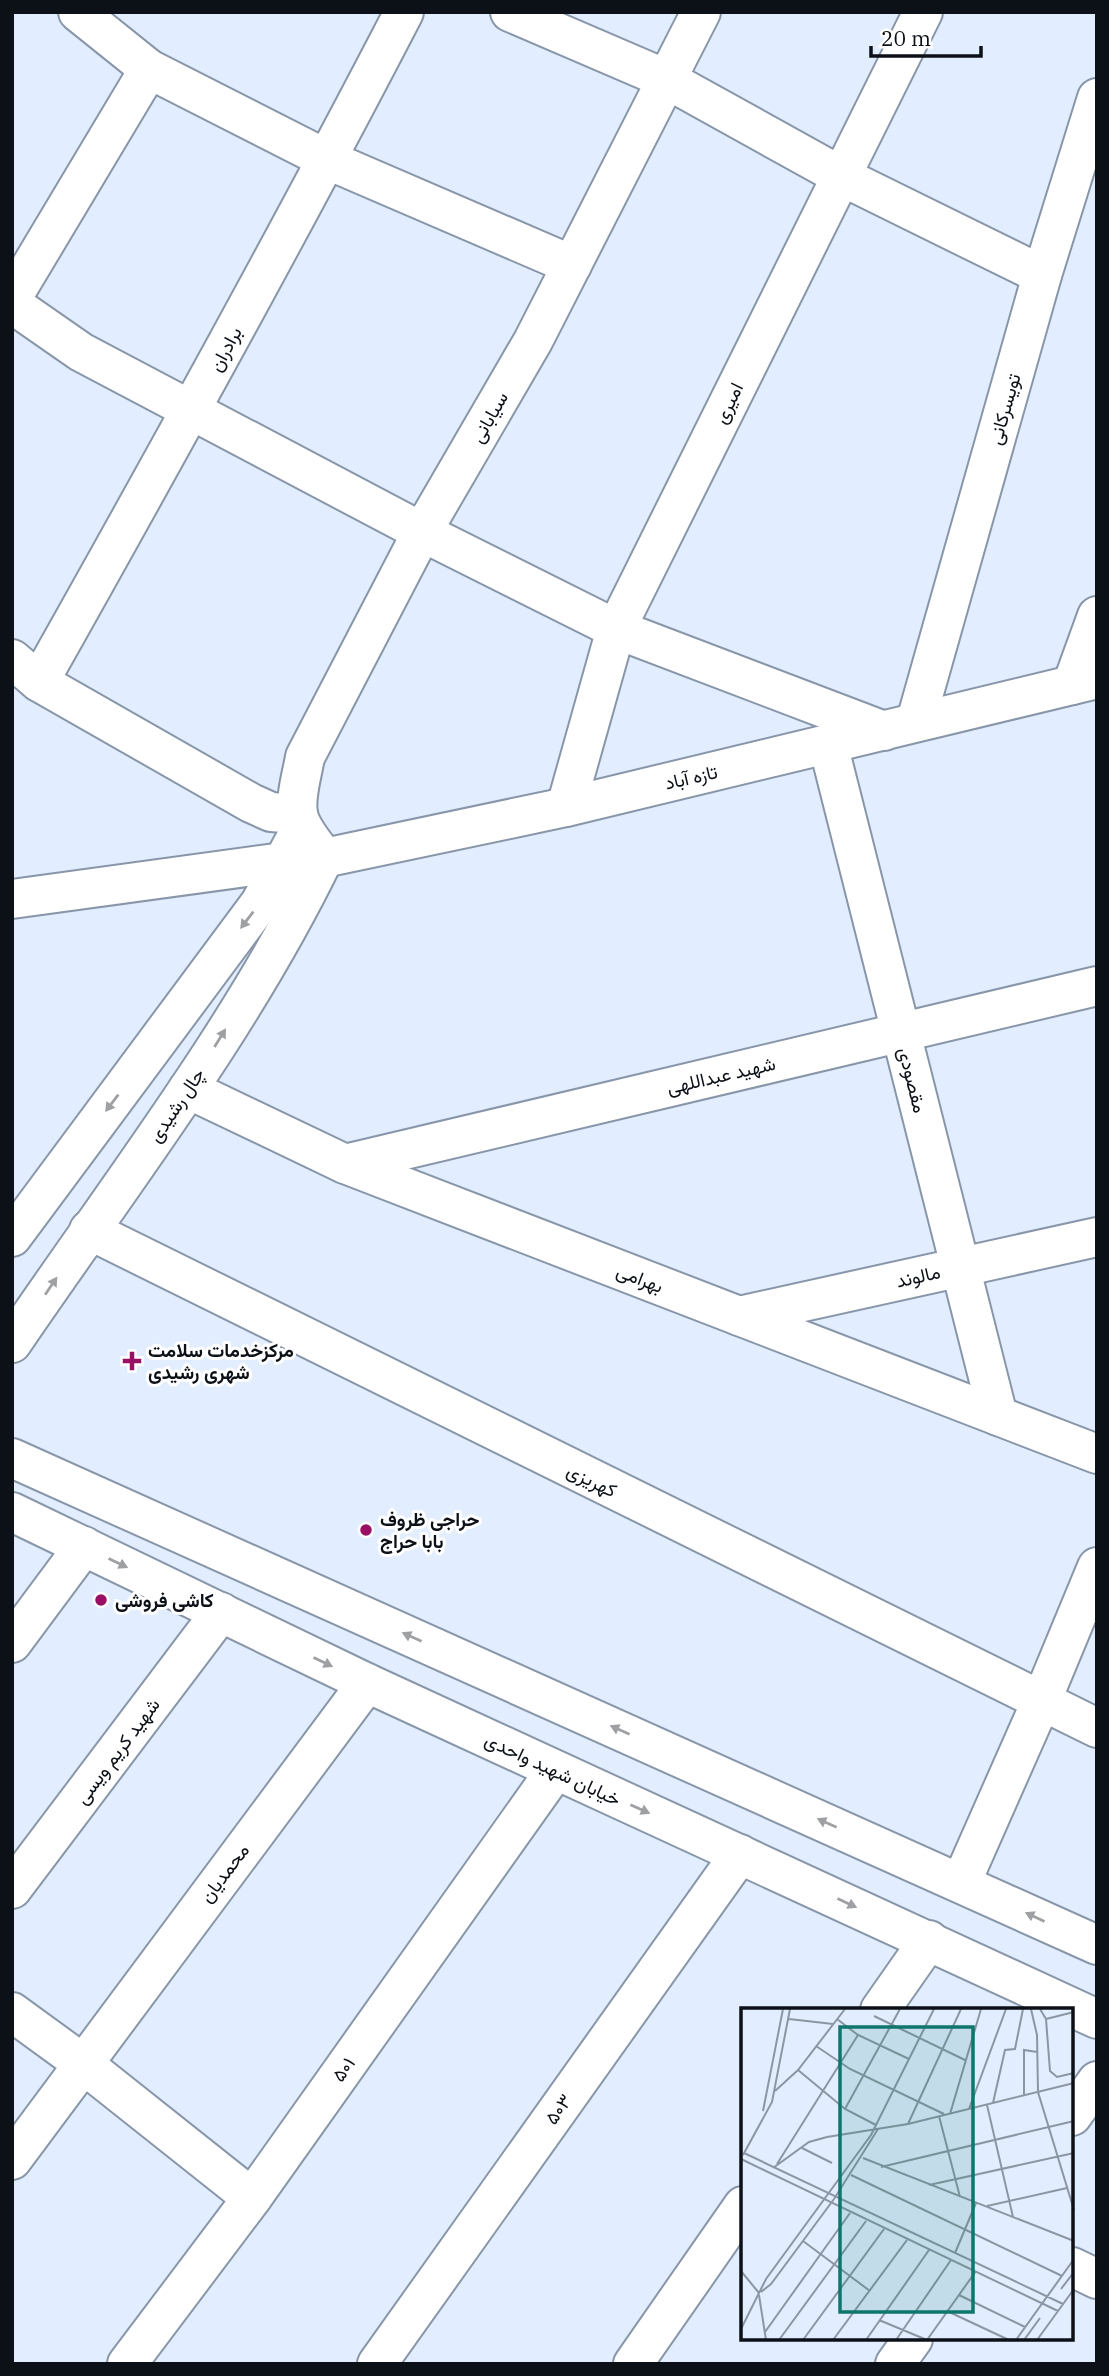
<svg xmlns="http://www.w3.org/2000/svg" width="1109" height="2376" font-family="'IBM Plex Serif',Vazirmatn,serif">
  <rect width="100%" height="100%" fill="#e2eeff"/>
  <g fill="none" stroke-linecap="round" stroke-linejoin="round">
    <defs>
      <g id="minor">
        <path d="M78 12 149 69 328 160 572 265"/>
        <path d="M510 12 666 79 841 176 1042 275"/>
        <path d="M12 298 149 69"/>
        <path d="M12 304 81 352 422 532 616 629 884 731"/>
        <path d="M12 659 39 682 251 803 271 812 298 814"/>
        <path d="M39 682C164 460 287 238 404 12"/>
        <path d="M1072 685 1097 616"/>
        <path d="M916 721 1042 275 1097 98"/>
        <path d="M828 744 998 1416"/>
        <path d="M566 807 616 629 923 12"/>
        <path d="M324 858C316 845 301 830 298 814 295 796 302 775 305 757L422 532 533 341 701 12"/>
        <path d="M12 899 283 862 297 836"/>
        <path d="M188 1089 345 1164 1097 1454"/>
        <path d="M345 1164 1097 986"/>
        <path d="M89 1230 1097 1728"/>
        <path d="M739 1316 1097 1237"/>
        <path d="M12 1643 84 1546"/>
        <path d="M961 1883 1041 1702 1097 1567"/>
        <path d="M12 1889 221 1612"/>
        <path d="M880 2010 929 1940"/>
        <path d="M12 2012 82 2063 252 2198"/>
        <path d="M1072 2116 1097 2081"/>
        <path d="M12 2160 367 1683"/>
        <path d="M1072 2267 1097 2279"/>
        <path d="M127 2364 252 2198 555 1771"/>
        <path d="M377 2364 740 1854"/>
        <path d="M633 2364 743 2206"/>
        <path d="M895 2364 913 2339"/>
      </g>
      <g id="tertiary">
        <path d="M12 1237 260 903 283 862 324 858 566 807 1097 679"/>
        <path d="M12 1343C120 1184 240 1031 324 858"/>
      </g>
      <g id="secondary">
        <path d="M12 1458 1097 1945"/>
        <path d="M12 1512 367 1683 1097 2019"/>
      </g>
    </defs>
    <use href="#minor" stroke="#8896a9" stroke-width="42"/>
    <use href="#tertiary" stroke="#8896a9" stroke-width="42"/>
    <use href="#secondary" stroke="#8896a9" stroke-width="42"/>
    <use href="#minor" stroke="#fff" stroke-width="38"/>
    <use href="#tertiary" stroke="#fff" stroke-width="38"/>
    <use href="#secondary" stroke="#fff" stroke-width="38"/>
  </g>
  <defs><path id="oneway-solid" d="M-6-.8H1V-3.2L6.5 0L1 3.2V.8H-6Z" transform="scale(1.75)"/></defs>
  <g fill="#9ea0a3">
    <use href="#oneway-solid" transform="translate(247 920) rotate(127)"/>
    <use href="#oneway-solid" transform="translate(220 1038) rotate(-58)"/>
    <use href="#oneway-solid" transform="translate(112 1103) rotate(127)"/>
    <use href="#oneway-solid" transform="translate(51 1286) rotate(-56)"/>
    <use href="#oneway-solid" transform="translate(118 1563) rotate(26)"/>
    <use href="#oneway-solid" transform="translate(412 1637) rotate(-156)"/>
    <use href="#oneway-solid" transform="translate(323 1662) rotate(26)"/>
    <use href="#oneway-solid" transform="translate(620 1730) rotate(-156)"/>
    <use href="#oneway-solid" transform="translate(640 1809) rotate(24)"/>
    <use href="#oneway-solid" transform="translate(827 1823) rotate(-156)"/>
    <use href="#oneway-solid" transform="translate(847 1903) rotate(25)"/>
    <use href="#oneway-solid" transform="translate(1035 1917) rotate(-155)"/>
  </g>
  <g fill="#980f64" stroke="#fff" stroke-width="2.5">
    <path d="M128.5 1350.5h7v7h7v7h-7v7h-7v-7h-7v-7h7z"/>
    <circle cx="366" cy="1530" r="7"/>
    <circle cx="101" cy="1600" r="7"/>
  </g>
  <g text-anchor="middle" stroke-width="6" stroke-linejoin="round" paint-order="stroke">
    <g font-size="19" fill="#0c1118" stroke="#fff">
      <text transform="translate(225 349) rotate(-62)" y="7">برادران</text>
      <text transform="translate(728 403) rotate(-64)" y="7">امیری</text>
      <text transform="translate(1004 409) rotate(-74)" y="7">تویسرکانی</text>
      <text transform="translate(489 417) rotate(-60)" y="7">سیابانی</text>
      <text transform="translate(691 777) rotate(-13)" y="7">تازه آباد</text>
      <text transform="translate(721 1075) rotate(-13)" y="7">شهید عبداللهی</text>
      <text transform="translate(913 1080) rotate(76)" y="7">مقصودی</text>
      <text transform="translate(176 1105) rotate(-56)" y="7">چال رشیدی</text>
      <text transform="translate(918 1276) rotate(-13)" y="7">مالوند</text>
      <text transform="translate(640 1278) rotate(21)" y="7">بهرامی</text>
      <text transform="translate(592 1480) rotate(26)" y="7">کهریزی</text>
      <text transform="translate(117 1751) rotate(-53)" y="7">شهید کریم ویسی</text>
      <text transform="translate(553 1769) rotate(25)" y="7">خیابان شهید واحدی</text>
      <text transform="translate(224 1873) rotate(-53)" y="7">محمدیان</text>
      <text transform="translate(343 2069) rotate(-55)" y="7">۵۰۱</text>
      <text transform="translate(558 2109) rotate(-55)" y="7">۵۰۳</text>
    </g>
    <g font-size="19" font-weight="bold" fill="#0c1118" stroke="#fff" text-anchor="start">
      <text x="148" y="1357">مرکزخدمات سلامت<tspan x="148" dy="22">شهری رشیدی</tspan></text>
      <text x="380" y="1526">حراجی ظروف<tspan x="380" dy="22">بابا حراج</tspan></text>
      <text x="115" y="1607">کاشی فروشی</text>
    </g>
  </g>
  <g transform="translate(741 2008)">
    <rect width="332" height="332" fill="#e2eeff"/>
    <path fill="none" stroke="#8c96a3" stroke-width="2" d="M290 1 296 27 297 84 333 202M299 1 305 11 309 63 316 69 333 65M133 8 224 52M48 11 92 16M96 11 117 27 168 51M305 11 333 4M75 38 109 61 203 106M57 62 104 101 135 117M34 83 57 62 104 1M283 88V42L296 44M252 95 264 42 274 41 282 1M246 97 272 209M104 101 159 1M228 101 265 1M22 103 42 1M209 106 240 1M198 108 219 189M167 116 220 1M61 140 91 155M3 145 322 296M2 147 31 94 49 1M122 150 333 233M0 151 317 303M36 156 117 27M140 159 333 113M32 160 68 134 86 129 167 116 333 75M110 167 321 268M188 177 333 145M246 198 326 180M62 233 129 283M214 245 235 195M0 263 18 285M320 281 333 264M20 284 30 276 93 191 137 121M18 287 25 332M218 287 284 319M206 303 268 332M138 312 186 332M0 321 25 271 130 127 193 1M24 324 109 205M38 332 125 213M62 332 143 221M92 332 166 232M125 332 188 242M155 332 210 252M186 332 235 263M275 332 333 251M283 332 299 310M296 332 333 281"/>
    <path fill="#0f766e" fill-opacity="0.15" stroke="#0f766e" stroke-width="3.5" d="M99 19H232V304H99Z"/>
    <rect width="332" height="332" fill="none" stroke="#0c1118" stroke-width="3.5"/>
  </g>
  <rect width="1109" height="2376" fill="none" stroke="#0c1118" stroke-width="28"/>
  <path d="M871 46v10h110v-10" fill="none" stroke="#0c1118" stroke-width="3.5"/>
  <text x="881" y="46" font-size="21" fill="#0c1118" stroke="#ffffff" stroke-width="5" paint-order="stroke">20 m</text>
</svg>
